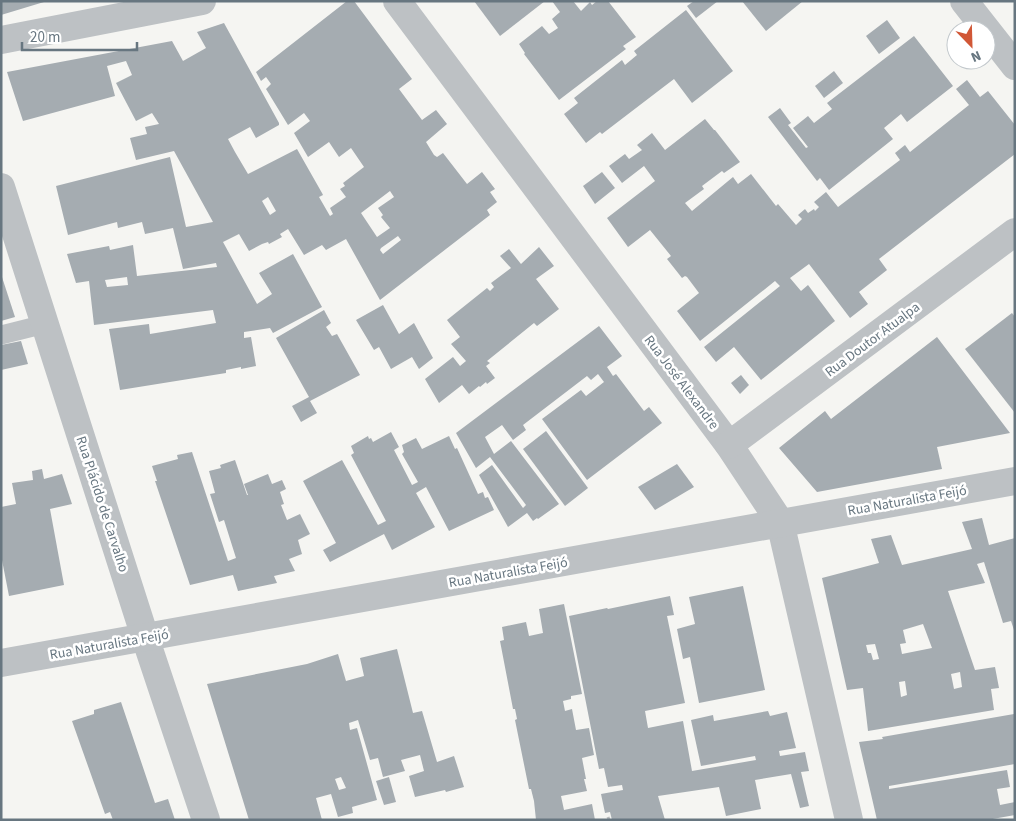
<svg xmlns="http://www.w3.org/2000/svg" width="1016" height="821" font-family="'Source Sans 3',sans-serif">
  <rect width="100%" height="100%" fill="#f5f5f2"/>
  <g fill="#a5acb1" fill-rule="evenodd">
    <path d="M1 1H44V2L1 15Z"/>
    <path d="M347 1H354L412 79 399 89 422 120 436 110 447 124 426 142 434 155 437 157 443 153 467 184 482 172 495 189 490 192 497 202 487 210 490 215 380 300 346 239 326 250 322 245 304 255 288 229 280 234 282 237 269 244 268 242 262 244 249 251 239 234 223 242 257 304 272 294 259 273 293 254 322 307 273 333 270 328 244 332V338L251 337 256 366 241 369V367L226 370V373L120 390 109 329 149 324 150 334 216 323 213 310 94 325 89 281 76 283 67 254 109 246 110 250 133 245 137 276 217 267 216 263 183 269 173 228 145 234 142 222 118 228 117 222 68 235 56 186 170 157 186 227 213 222 174 151 136 160 130 138 147 134 145 127 159 124 152 113 136 121 116 83 132 75 126 61 107 66 115 96 23 121 7 72 172 41 183 61 206 48 197 32 224 23 279 123V125L256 138 250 127 228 139 235 152 248 174 297 149 322 193 323 195 319 197 330 216 333 214 330 208 346 197 340 189 345 186 343 183 364 167 351 148 339 157 329 142 308 157 294 133 310 121 304 113 288 125 266 89 271 84 266 77 261 81 256 72ZM390 191 394 197 378 208 383 215 381 217 390 228 377 237 361 213ZM268 197 276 211 270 215 262 201ZM398 236 401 240 383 254 380 250 381 248ZM127 277 128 285 107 287 105 280Z"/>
    <path d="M474 1H545L500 36Z"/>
    <path d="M552 1H573L581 11 590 2 592 5 597 1H608L636 37 623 46 626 49 559 100 524 54 525 53 519 44 542 26 549 34 558 28 552 19 560 12Z"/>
    <path d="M694 1H718L696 18 687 6Z"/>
    <path d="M742 1H803L766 31Z"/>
    <path d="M686 10 733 71 692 103 674 79 602 134 600 132 586 143 564 114 578 103 574 98 622 60 625 65 637 55 634 51Z"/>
    <path d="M887 20 900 38 879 54 866 36Z"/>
    <path d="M914 36 953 86 907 122 901 114 884 128 893 139 829 190 820 178 817 181 768 117 780 108 791 123 788 125 806 148 808 147 793 128 808 116 814 123 832 109 827 103Z"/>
    <path d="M834 71 843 83 824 98 815 86Z"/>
    <path d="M967 80 980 97 988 91 1015 125V154L879 259 887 270 859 292 868 304 850 318 809 264 790 278 801 291 808 285 835 321 761 380 734 347 716 362 704 347 780 286 775 281 700 341 677 311 699 293 687 277 685 276 682 278 667 259 671 256 650 230 628 247 607 218 655 181 644 166 622 183 609 166 625 154 629 159 642 150 637 145 652 133 665 150 705 119 714 130H715L740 162 724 173 722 171 702 186 704 189 685 203 692 211 733 177 738 184 751 174 776 206 778 204 796 225 802 219 798 215 805 209 808 213 814 209 815 211 819 207 814 202 826 192 838 207 900 160 895 153 905 145 910 152 969 105 956 89Z"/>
    <path d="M602 172 615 188 595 204 583 186Z"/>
    <path d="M539 247 554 266 536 279 559 309 537 326 534 323 487 361 490 363 486 366 495 378 487 384 486 382 480 387 479 386 469 394 462 385 439 403 425 379 453 357 460 366 466 361 451 344 460 337 447 320 487 288 490 291 494 287 491 283 511 268 500 256 509 249 521 264Z"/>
    <path d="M1 274 15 317 1 321Z"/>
    <path d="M383 305 399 334 414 323 433 358 419 369 412 357 391 369 379 347 374 350 356 320Z"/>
    <path d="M324 310 331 323 326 327 332 336 337 334 360 375 310 401 317 413 301 422 292 406 309 397 276 338Z"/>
    <path d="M1012 313 1015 317V413L965 349Z"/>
    <path d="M599 326 622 356 607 367 613 376 616 374 644 411 649 407 662 423 587 480 542 419 581 390 586 396 604 382 598 374 591 380 587 376 523 425 526 430 513 440 502 425 485 437 494 454 511 441 559 504 538 519 537 518 533 521 527 513 508 527 479 475 492 465 523 508 526 505 490 457 476 468 456 433Z"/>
    <path d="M937 337 1010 433 937 447 942 469 817 492 779 448 825 411 831 419Z"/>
    <path d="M21 341 28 364 1 370V345Z"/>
    <path d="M741 375 749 385 740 394 731 383Z"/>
    <path d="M546 431 588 488 565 506 523 449Z"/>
    <path d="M391 432 399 447 394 450 412 485 418 482 402 454 404 452 402 445 416 438 422 449 449 436 455 449 457 448 478 494 483 492 485 498 488 497 494 510 449 531 426 487 416 493 435 527 392 550 384 534 330 562 323 550 336 543 303 481 342 460 378 525 386 521 351 455 354 453 351 446 368 436 369 439 371 438 373 442Z"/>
    <path d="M192 452 228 561 236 558 224 520 219 522 210 494 215 493 209 471 221 468 220 465 235 460 247 495H248L244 484 268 474 272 484 282 480 286 489 280 492 284 504 281 505 287 520 300 514 310 534 298 540 302 554 289 559 295 571 274 576 277 583 238 591 233 575 190 585 155 481H157L152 466 178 459 177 455Z"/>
    <path d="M677 464 694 487 655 510 638 487Z"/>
    <path d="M42 469 44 479 62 474 72 504 50 509 64 585 9 596 1 555V507L16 504 12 483 33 480 32 471Z"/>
    <path d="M982 518 989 545 1015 538V633L1011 621 1003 623 984 562 977 564 985 583 948 591 975 670 995 667 999 688 991 689 994 710 868 731 863 688 847 690 822 578 879 563 871 539 891 535 902 565 972 549 962 522ZM923 624 932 648 902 654 900 644 906 643 903 630ZM875 644 879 659 873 660 871 653H868L866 645ZM960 672 962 687 954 689 951 674ZM905 681 907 695 901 697 899 682Z"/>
    <path d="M743 586 765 690 699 703 690 657 683 659 677 629 695 624 689 597Z"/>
    <path d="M670 596 674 615 667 616 685 703 645 711 648 728 683 721 692 771 756 760 755 756 701 766 691 720 713 715 714 721 768 711 770 716 787 712 796 748 779 751 780 756 805 752 809 771 801 772 809 806 800 808 791 774 755 780 761 809 726 816 719 787 658 796 665 820H612L610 812 605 813 601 794 623 790 622 785 608 787 604 768 599 769 569 616 607 608 608 609Z"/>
    <path d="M564 604 582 694 571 696V699L563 701 565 711 572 709 576 730 589 728 594 755 582 758 586 779H584L587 791 561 796 564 810 592 804 595 820H536L534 801 531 789H529L515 720 517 719 515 709H513L500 641 504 640 502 627 526 622 529 636 543 633 539 609Z"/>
    <path d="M397 649 413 713 422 711 437 762 454 756 464 787 446 792 445 790 415 797 409 776 424 771 420 755 401 760 405 771 383 777 378 758 370 760 358 720 349 723 350 730 357 728 377 800 352 807 353 813 338 817 331 794 316 798 322 820H249L207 684 307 664 338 654 346 681 364 676 360 658ZM341 777 346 788 339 790 335 779Z"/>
    <path d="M121 702 155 803 168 799 175 820H113L110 812 105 814 72 721 94 714V710Z"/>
    <path d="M1014 714 1015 764 889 786V789L1007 770 1010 787 997 789 1000 805 1015 802V815L987 820H877L859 742 883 739 882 737Z"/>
    <path d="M389 777 396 802 384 805 376 781Z"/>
  </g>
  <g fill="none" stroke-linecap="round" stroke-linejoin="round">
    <path stroke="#b7babc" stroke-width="3" stroke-dasharray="2.5 2.5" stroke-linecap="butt" d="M608 817 609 820"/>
    <path stroke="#bdc1c4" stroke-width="19" d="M1 335 45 324"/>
    <g stroke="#bdc1c4" stroke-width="28">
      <path d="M397 1 729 445 780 522 849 820"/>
      <path d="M964 1 1015 66"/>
      <path d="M1 40 202 1"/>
      <path d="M1 187 145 637 206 820"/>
      <path d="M729 445 1015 232"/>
      <path d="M1 663 1015 481"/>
    </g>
  </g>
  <g text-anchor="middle" stroke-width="5" stroke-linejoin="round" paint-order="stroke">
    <g font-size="14" fill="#677680" stroke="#fff">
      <text transform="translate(872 339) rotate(-37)" y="5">Rua Doutor Atualpa</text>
      <text transform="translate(682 382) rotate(53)" y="5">Rua José Alexandre</text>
      <text transform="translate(907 500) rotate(-10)" y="5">Rua Naturalista Feijó</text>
      <text transform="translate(103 504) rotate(72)" y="5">Rua Plácido de Carvalho</text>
      <text transform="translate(508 572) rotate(-10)" y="5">Rua Naturalista Feijó</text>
      <text transform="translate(109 644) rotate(-10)" y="5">Rua Naturalista Feijó</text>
    </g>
  </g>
  <rect width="1016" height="821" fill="none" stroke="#677680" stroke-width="5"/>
  <g transform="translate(971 45) rotate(157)"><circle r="24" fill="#ffffff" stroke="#c2c8cc"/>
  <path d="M0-4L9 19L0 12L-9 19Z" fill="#d15736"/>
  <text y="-8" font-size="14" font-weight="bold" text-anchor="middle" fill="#677680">N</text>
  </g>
  <path d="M22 42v8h115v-8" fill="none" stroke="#677680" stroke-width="2.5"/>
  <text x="30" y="42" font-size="15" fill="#677680" stroke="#ffffff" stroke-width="4" paint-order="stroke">20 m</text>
</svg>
